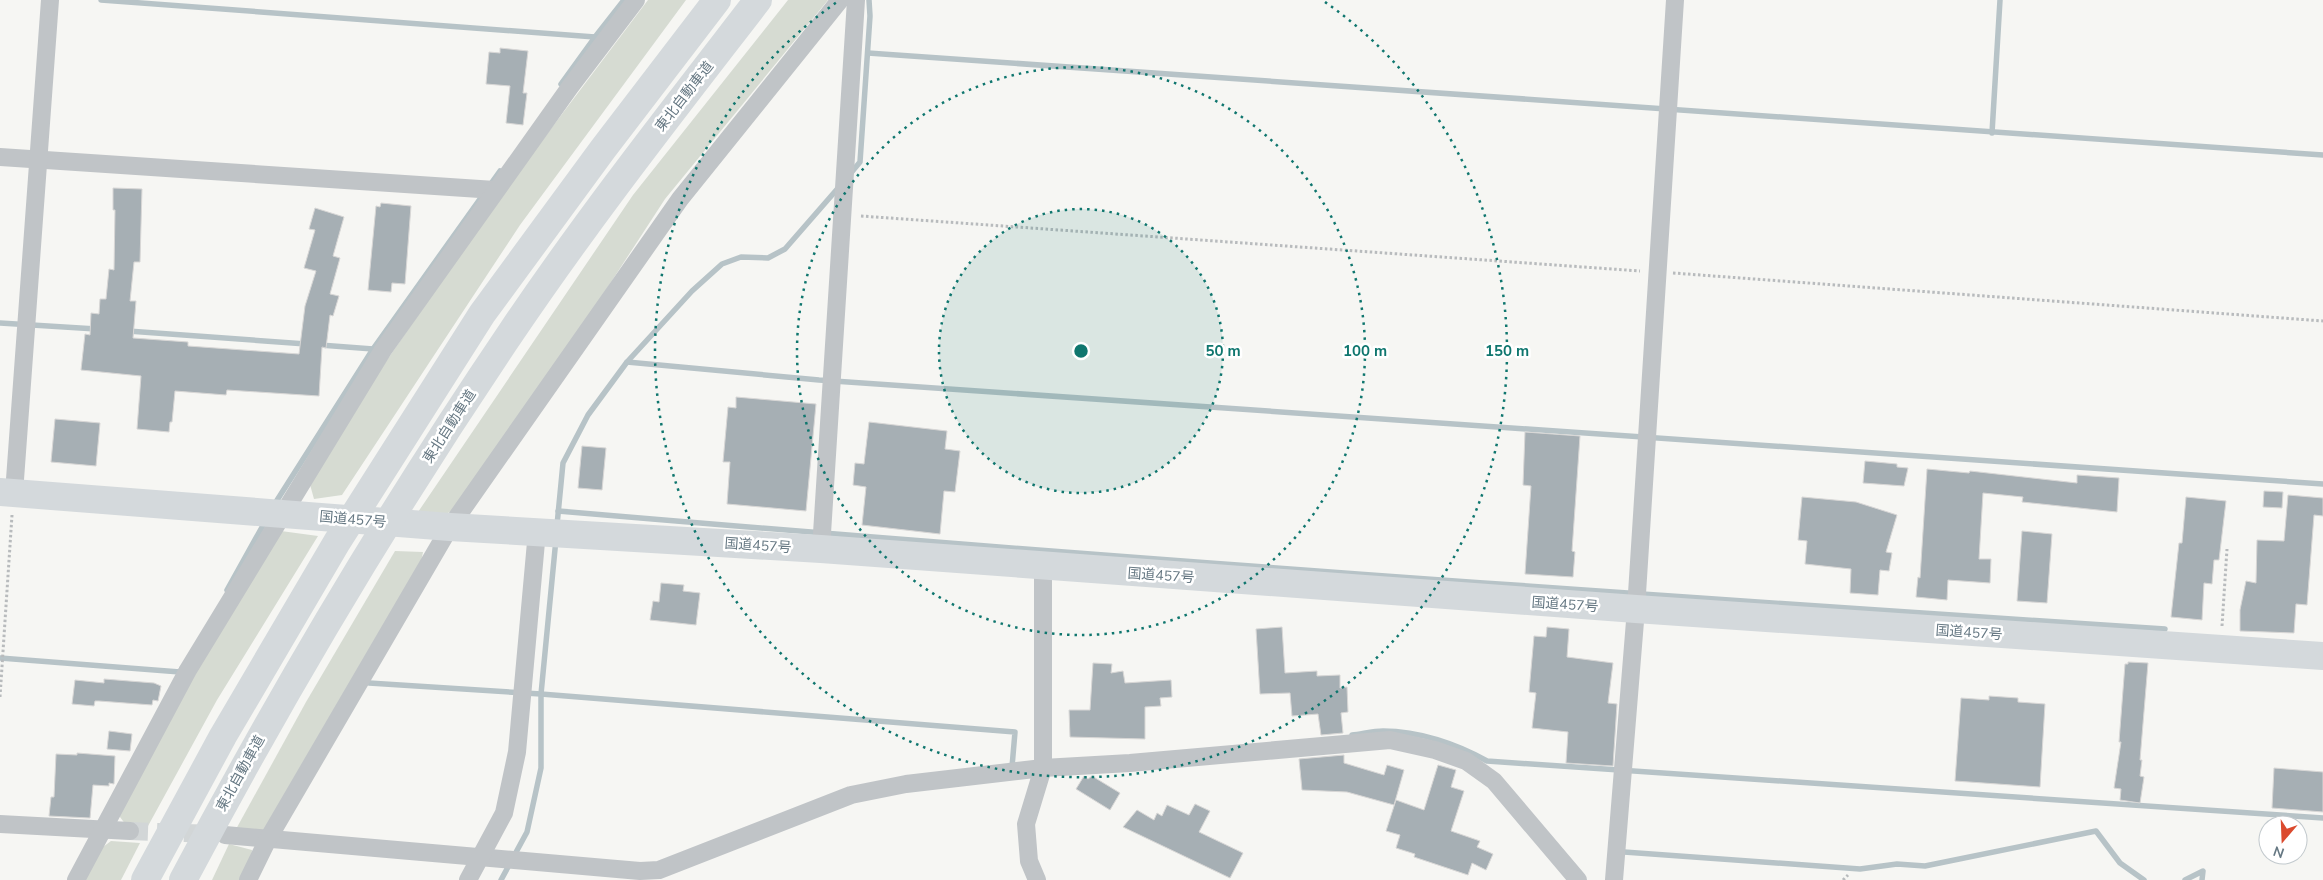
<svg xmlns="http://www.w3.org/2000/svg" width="2323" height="880" font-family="'Nunito Sans','Noto Sans JP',sans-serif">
  <rect width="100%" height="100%" fill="#f6f6f3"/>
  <g fill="#d6dbd2">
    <path d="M648 0H686L520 225 342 495 314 499 309 481 378 373 504 191Z"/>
    <path d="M788 0H828L665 199 472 496 448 513 416 515 633 195Z"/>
    <path d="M281 531 318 536 217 700 148 826 126 825 117 813 197 670Z"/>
    <path d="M395 551 423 552 420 567 267 828 261 833 235 831 306 702Z"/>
    <path d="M111 841 140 843 121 880H85L99 850Z"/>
    <path d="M229 844 252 850 251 863 243 880H212Z"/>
  </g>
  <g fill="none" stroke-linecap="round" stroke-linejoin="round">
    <g stroke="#b7c3c7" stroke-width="5.5">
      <path d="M101 0 595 37 624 0"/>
      <path d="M868 53 2323 155"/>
      <path d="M561 84 595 37"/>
      <path d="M1992 133 2000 0"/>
      <path d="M850 174 860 162 870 16 869 0"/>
      <path d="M0 323 96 329"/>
      <path d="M128 331 306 344"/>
      <path d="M320 345 373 349"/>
      <path d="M627 362 819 380 2323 484"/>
      <path d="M274 505 373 349 500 171"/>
      <path d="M558 511C1093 557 1629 594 2165 629"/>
      <path d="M557 525 563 463 588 415 627 362 692 291 722 264 741 257 768 258 785 249 839 187"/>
      <path d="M227 590 266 520"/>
      <path d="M0 658 180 672 182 668"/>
      <path d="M369 683 541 694 1015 732 1012 767H1014"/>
      <path d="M1352 735C1362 734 1373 731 1383 731 1419 731 1457 744 1487 761L2323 818"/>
      <path d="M1624 852 1860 869 1897 864 1925 866 2096 831 2120 863 2144 880"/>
      <path d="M501 880 527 832 541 768V694L556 539"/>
      <path d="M2185 880 2203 871 2202 880"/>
    </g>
  </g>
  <g fill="#a6afb4" stroke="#d8d7d6">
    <path d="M500 48 528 51 523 93H527L523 125 506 123 510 86 486 84 489 52 500 53Z"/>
    <path d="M113 188 142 189 140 262H134L130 301H136L133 338 188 342V346L299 354 305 306 316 271 304 268 315 230 309 229 315 208 344 217 333 256 340 258 330 294 339 296 333 316 330 315 326 348 322 347 319 396 227 390 226 395 175 391 172 422H170L169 432 137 429 141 376 81 370 85 334 90 335 91 313 99 314 100 299H106L109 269 114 270 115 210H113Z"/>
    <path d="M381 203 411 206 405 284 392 283 391 292 368 290 376 206 380 207Z"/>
    <path d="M736 397 816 404 806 511 727 504 730 462H723L728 407 736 408Z"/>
    <path d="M55 419 100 423 96 466 51 462Z"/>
    <path d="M869 422 947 431 945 449 960 451 955 492 944 491 940 534 862 525 866 487 853 485 855 463 864 464Z"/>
    <path d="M1525 432 1580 436 1572 551 1575 552 1573 577 1525 574 1531 486 1523 485Z"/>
    <path d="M582 446 606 448 602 490 578 488Z"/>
    <path d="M1865 461 1897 464V467L1908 468 1904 486 1863 483Z"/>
    <path d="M1927 469 1969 473 1970 471 2077 483V475L2119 478 2117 512 2022 502 2023 497 1983 493 1979 559H1991L1990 583 1948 580 1947 600 1916 597 1918 577 1920 578Z"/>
    <path d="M2264 491 2283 492 2282 508 2263 507Z"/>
    <path d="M2288 495 2323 498V516L2314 515 2307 605 2296 604 2294 633 2240 631V610L2246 581 2256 583 2257 540 2284 541Z"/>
    <path d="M1802 497 1856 502 1897 515 1886 552 1892 553 1889 571 1880 570 1878 595 1850 593 1851 569 1805 564 1807 541 1798 540Z"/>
    <path d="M2186 497 2226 501 2219 560H2214L2212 584 2204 583 2202 620 2171 617 2179 543H2182Z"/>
    <path d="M2022 531 2052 534 2047 603 2017 601Z"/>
    <path d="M661 583 684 585 683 591 700 593 696 625 650 620 653 601 659 602Z"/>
    <path d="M1282 627 1285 673 1317 671V676L1340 675V688L1347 687 1348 712 1341 713 1343 733 1321 735 1318 714 1292 716 1290 693 1260 694 1256 629Z"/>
    <path d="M1547 627 1569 629 1567 657 1613 663 1608 703 1617 704 1613 766 1566 763 1568 732 1532 728 1536 693 1529 692 1534 636 1546 637Z"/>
    <path d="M2128 662 2148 663 2140 760H2142L2140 776 2144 777 2140 803 2120 800 2121 789 2114 788 2121 742H2119L2125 664H2128Z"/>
    <path d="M1093 663 1112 664 1111 673 1123 671 1125 683 1171 680 1172 697 1160 698 1161 706 1145 707V739L1070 737 1069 710H1090Z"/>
    <path d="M104 679 154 683 161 686 158 701 153 700 152 705 99 701H95L94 706 72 704 75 680 104 683Z"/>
    <path d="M1989 696 2018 698V702L2045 704 2040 787 1955 781 1961 698 1989 700Z"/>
    <path d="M109 731 132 734 130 751 107 749Z"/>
    <path d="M77 753 115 756 114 784 109 783V786L93 785 90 818 49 816 51 797H54L56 754 77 755Z"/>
    <path d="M1344 755V763L1384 775 1387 765 1404 770 1394 805 1347 792 1302 790 1299 759Z"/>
    <path d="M1438 765 1456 770 1451 787 1464 791 1451 831 1480 841 1477 847 1493 854 1486 870 1472 863 1468 875 1414 857 1415 854 1396 848 1400 835 1386 831 1396 800 1424 810Z"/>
    <path d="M2274 768 2323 772V812L2272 808Z"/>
    <path d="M1084 776 1088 779 1092 776 1120 793 1110 810 1076 789Z"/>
    <path d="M1195 804 1210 811 1199 832 1243 853 1230 878 1123 827 1137 810 1154 820 1157 813 1162 816 1167 805 1189 815Z"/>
  </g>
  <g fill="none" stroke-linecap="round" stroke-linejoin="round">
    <path stroke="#d2d6d7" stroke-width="18" stroke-dasharray="18 9" stroke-linecap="butt" d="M130 831 215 834"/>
    <g stroke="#b8bbbd" stroke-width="3" stroke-dasharray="2.5 2.5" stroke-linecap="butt">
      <path d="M861 216 1640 271"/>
      <path d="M1673 273 2323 321"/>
      <path d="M2222 626 2227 549"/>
      <path d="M0 697 12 515"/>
      <path d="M1843 880 1848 875"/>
    </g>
    <g stroke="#c0c4c7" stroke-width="18">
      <path d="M0 157 495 190"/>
      <path d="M14 493 50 0"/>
      <path d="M821 549 856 0"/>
      <path d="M0 824 130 831"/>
      <path d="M225 835 640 871 659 870 851 795 906 784 1043 768 1130 763 1390 740 1435 750 1466 761 1494 781 1578 880"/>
      <path d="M76 880 188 670 383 350 570 87 636 0"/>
      <path d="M248 880 268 839 450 527 680 199 840 0"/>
      <path d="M468 880 504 813 517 752 537 531"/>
      <path d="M1037 880 1029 861 1026 824 1043 768V566"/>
      <path d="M1614 880 1636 609 1675 0"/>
    </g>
    <g stroke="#d4d9dc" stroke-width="28">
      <path d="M0 492 450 527 821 549 1636 609 2323 656"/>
      <path d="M145 880 223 736 337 542 482 314 603 149 717 0"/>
      <path d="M183 880C283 691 392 508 512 331 589 217 674 109 758 0"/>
    </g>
  </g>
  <circle cx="1081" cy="351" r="142" fill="#0f766e" fill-opacity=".12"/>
  <g fill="none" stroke="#0f766e" stroke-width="2.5" stroke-dasharray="2.5 5">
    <circle cx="1081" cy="351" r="142"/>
    <circle cx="1081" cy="351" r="284"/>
    <path d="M1325 2A426 426 0 1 1 837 2"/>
  </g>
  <g text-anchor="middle" stroke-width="5" stroke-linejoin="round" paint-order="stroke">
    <g font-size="14" fill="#667883" stroke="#fff">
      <text transform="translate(684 96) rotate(-52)" y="5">東北自動車道</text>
      <text transform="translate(449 426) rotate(-57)" y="5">東北自動車道</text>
      <text transform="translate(353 519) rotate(5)" y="5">国道457号</text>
      <text transform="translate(758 545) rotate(4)" y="5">国道457号</text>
      <text transform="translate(1161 575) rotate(4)" y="5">国道457号</text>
      <text transform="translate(1565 604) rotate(4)" y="5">国道457号</text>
      <text transform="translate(1969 632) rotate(4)" y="5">国道457号</text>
      <text transform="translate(240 773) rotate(-61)" y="5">東北自動車道</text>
    </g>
  </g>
  <circle cx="1081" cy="351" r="8" fill="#0f766e" stroke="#fff" stroke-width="2.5"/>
  <g font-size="15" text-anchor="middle" font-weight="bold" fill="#0f766e" stroke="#fff" stroke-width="5" stroke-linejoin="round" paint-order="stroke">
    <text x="1223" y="356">50 m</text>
    <text x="1365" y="356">100 m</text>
    <text x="1507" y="356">150 m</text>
  </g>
  <g transform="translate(2283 840) rotate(199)"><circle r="24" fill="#ffffff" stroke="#c2c9cd"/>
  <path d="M0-4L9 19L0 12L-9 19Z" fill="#db4a2e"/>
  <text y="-8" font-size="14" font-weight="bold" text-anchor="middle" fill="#667883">N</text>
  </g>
</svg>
